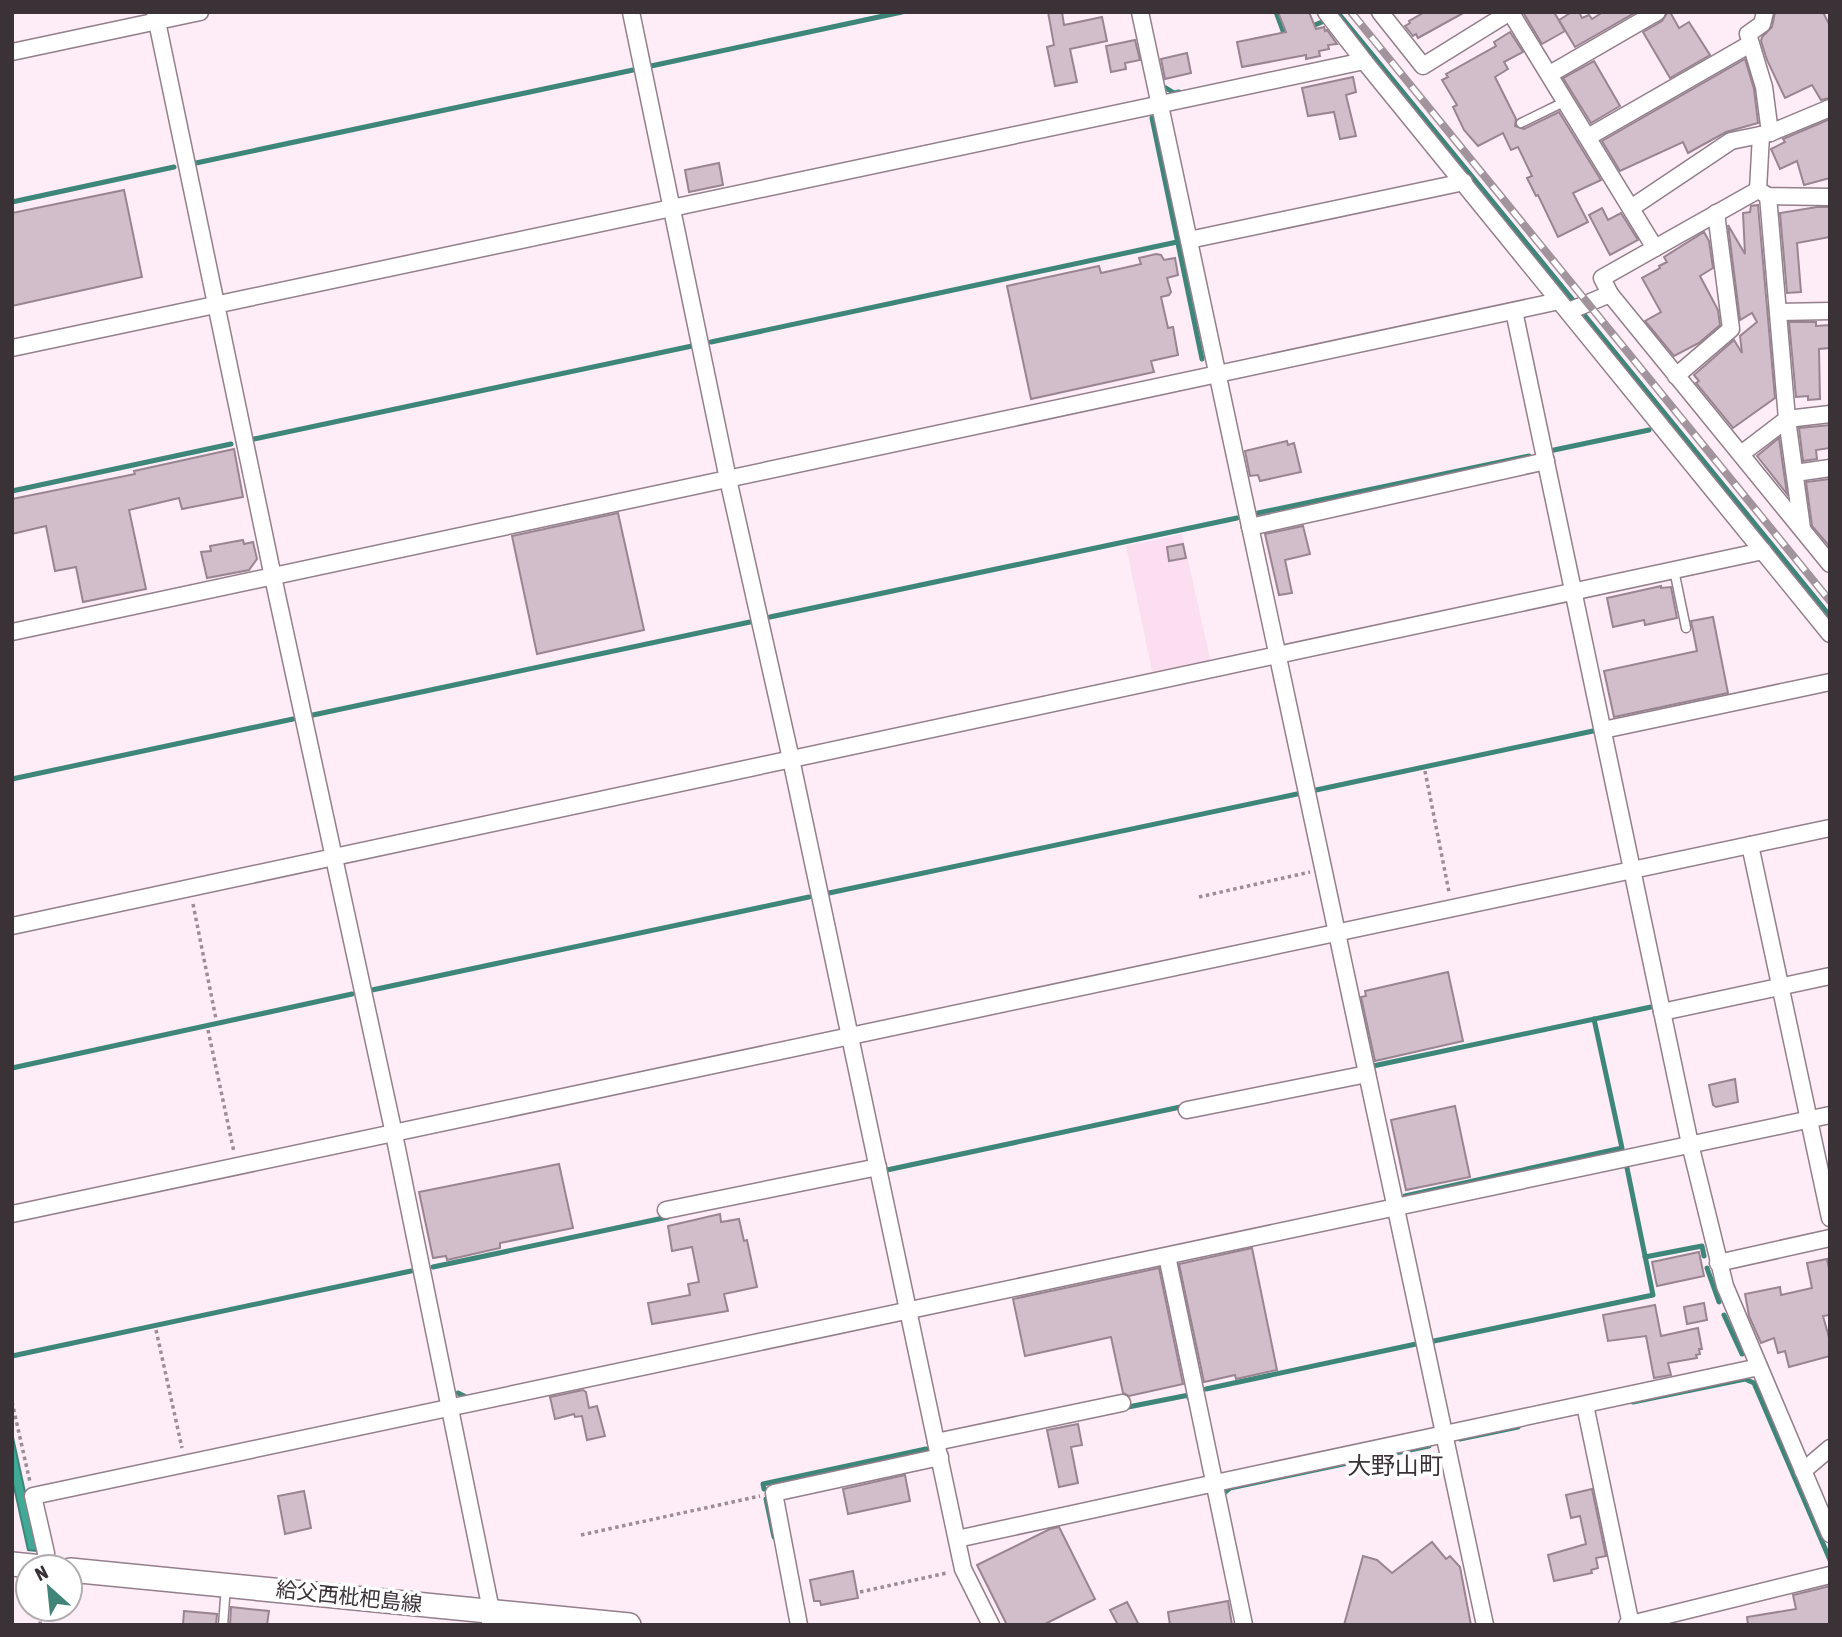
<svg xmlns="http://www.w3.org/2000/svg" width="1842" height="1637" font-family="'Asap Condensed','Noto Sans JP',sans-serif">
  <rect width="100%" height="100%" fill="#feecf7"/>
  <path fill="#fbdff0" d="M1182 534 1211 663 1153 676 1126 546Z"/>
  <path fill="#41aa97" stroke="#3f867a" stroke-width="2" d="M12 1433 38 1551 28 1550 12 1478Z"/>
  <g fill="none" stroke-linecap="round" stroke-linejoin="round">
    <g stroke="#3f867a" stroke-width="5">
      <path d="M1276 12 1286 39"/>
      <path d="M1339 14 1573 300"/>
      <path d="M1310 27 1322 22"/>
      <path d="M651 66 902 12"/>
      <path d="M1166 88 1174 93 1179 92"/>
      <path d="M1152 118 1202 359"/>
      <path d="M196 163 633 70"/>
      <path d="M12 202 174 167"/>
      <path d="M1582 312 1830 616"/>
      <path d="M711 342 1177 242"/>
      <path d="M254 439 692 346"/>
      <path d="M1554 450 1649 430"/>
      <path d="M12 491 231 444"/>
      <path d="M1258 513 1529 456"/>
      <path d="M770 617 1237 518"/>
      <path d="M313 715 750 622"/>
      <path d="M12 779 293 719"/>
      <path d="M1316 790 1593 731"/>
      <path d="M829 893 1297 794"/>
      <path d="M372 990 809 897"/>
      <path d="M1373 1066 1651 1007"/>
      <path d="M12 1068 352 994"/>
      <path d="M887 1170 1185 1106"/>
      <path d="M1405 1196 1622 1148 1594 1019"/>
      <path d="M1645 1257 1702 1246 1704 1256"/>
      <path d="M433 1267 668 1217"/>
      <path d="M1707 1268 1719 1302"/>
      <path d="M1724 1315 1742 1354"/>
      <path d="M1434 1341 1653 1295 1626 1163"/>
      <path d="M12 1356 411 1271"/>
      <path d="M1206 1389 1416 1344"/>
      <path d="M458 1393 468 1398"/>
      <path d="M1633 1402 1745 1379 1754 1383 1830 1560"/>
      <path d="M1123 1408 1189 1395V1398"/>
      <path d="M1460 1439 1518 1427"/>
      <path d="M764 1489 763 1484 926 1449"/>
      <path d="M1224 1493 1230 1488 1429 1446"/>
      <path d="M766 1499 774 1537"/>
    </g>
  </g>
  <g fill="#d2beca" stroke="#998591" stroke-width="2">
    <path d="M1048 12H1062L1064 25 1102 17 1107 41 1070 49 1077 82 1055 86 1047 47 1054 45Z"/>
    <path d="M1278 12H1309L1316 29 1324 27 1325 31 1327 30 1337 44 1328 45 1329 49 1319 51 1320 56 1306 59V55L1242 67 1237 42 1286 32Z"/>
    <path d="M1425 12H1465L1418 38 1416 34 1413 36 1405 26 1410 23 1409 21Z"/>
    <path d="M1523 12H1554L1565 31 1542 44Z"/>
    <path d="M1572 12H1579L1582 18 1589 15 1592 19 1603 12H1636L1575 47 1559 20Z"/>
    <path d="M1670 12 1679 28 1689 22 1710 55 1670 78 1643 32 1662 21 1667 13Z"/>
    <path d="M1775 12H1823L1830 26V98L1821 100 1812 85 1785 98 1767 60 1761 41 1762 37 1772 27Z"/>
    <path d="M1510 32 1523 52 1504 62 1508 69 1495 77 1516 119 1515 126 1524 129 1559 112 1601 180 1573 193 1588 222 1558 237 1538 195 1536 196 1527 178 1532 176 1518 147 1511 150 1503 133 1478 146 1464 130 1453 107 1457 105 1442 80 1448 77 1446 74 1496 46 1494 42Z"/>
    <path d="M1135 40 1140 60 1125 63 1126 69 1111 72 1106 46Z"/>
    <path d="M1187 53 1191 73 1165 79 1161 59Z"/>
    <path d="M1745 59 1754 89 1758 123 1726 132 1688 153 1683 142 1620 171 1602 141Z"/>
    <path d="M1594 61 1620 106 1591 123 1563 78Z"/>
    <path d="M1353 77 1356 92 1346 95 1356 136 1340 139 1334 112 1308 116 1302 88Z"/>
    <path d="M1830 119V178L1804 185 1797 161 1780 169 1771 149 1785 142 1783 139Z"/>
    <path d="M719 163 723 185 689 192 685 170Z"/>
    <path d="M124 190 142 277 12 306V213Z"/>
    <path d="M1758 205 1775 398 1733 428 1696 383 1699 381 1694 375 1734 340 1742 353 1740 336 1757 322 1752 313 1740 320 1728 225 1745 254 1743 213 1750 212 1751 206Z"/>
    <path d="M1817 207H1830V237L1797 243 1801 292 1787 293 1780 213Z"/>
    <path d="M1602 208 1608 220 1621 213 1638 240 1610 255 1589 215Z"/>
    <path d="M1704 232 1709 241 1713 268 1700 276 1718 310 1720 325 1699 343 1674 356 1645 321 1661 312 1642 278 1660 268 1659 266 1667 262 1664 257Z"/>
    <path d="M1156 254 1161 255 1164 260 1175 258 1178 275 1167 278 1171 292 1169 295 1161 297 1168 328 1173 327 1178 355 1151 361 1154 372 1031 399 1007 286 1099 266 1101 273 1141 264 1139 258Z"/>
    <path d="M1789 322H1816V326L1830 325V348L1819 349 1820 399 1808 400V396L1796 397Z"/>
    <path d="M1830 425V448L1816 450 1817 459 1803 461 1799 428Z"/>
    <path d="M1779 438 1787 494 1757 456Z"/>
    <path d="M1287 441 1288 445 1294 443 1301 472 1260 481 1258 475 1250 476 1245 451Z"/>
    <path d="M234 449 243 497 182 509 179 498 129 510 146 589 83 602 76 567 55 571 46 526 12 534V499L135 474 134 471Z"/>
    <path d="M1830 479V547L1812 526 1806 482Z"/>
    <path d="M618 513 644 630 537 654 512 536Z"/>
    <path d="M1303 526 1310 554 1285 560 1292 593 1279 595 1265 534Z"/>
    <path d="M243 540 244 544 253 542 257 559 249 570 207 578 201 552 211 551 210 546Z"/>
    <path d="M1183 544 1186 558 1169 561 1167 547Z"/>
    <path d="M1661 586V588L1671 587 1677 618 1645 625 1644 620 1613 627 1607 598Z"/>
    <path d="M1713 617 1728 693 1614 717 1604 671 1697 651 1691 621Z"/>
    <path d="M1448 972 1463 1041 1375 1061 1361 997 1366 996 1365 991Z"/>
    <path d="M1735 1079 1738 1102 1716 1107 1713 1105 1709 1085Z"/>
    <path d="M1455 1106 1470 1177 1406 1190 1391 1120Z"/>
    <path d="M559 1164 573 1228 500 1243V1248L447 1260 446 1256 433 1258 419 1192Z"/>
    <path d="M720 1214 721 1222 739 1219 744 1241 747 1240 757 1287 724 1294 728 1311 652 1324 648 1303 690 1295 688 1284 699 1282 692 1247 672 1251 668 1226Z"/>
    <path d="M1252 1248 1277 1370 1236 1379 1235 1375 1204 1382 1179 1264Z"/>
    <path d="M1699 1252 1704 1276 1657 1286 1652 1262Z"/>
    <path d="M1827 1259 1830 1273V1315L1823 1316 1830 1341V1356L1789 1367 1785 1351 1778 1353 1774 1338 1761 1343 1749 1316 1745 1294 1780 1287 1781 1295 1812 1288 1807 1263Z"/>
    <path d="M1159 1268 1183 1384 1129 1396 1123 1393 1111 1337 1025 1356 1013 1299Z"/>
    <path d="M1704 1303 1707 1320 1687 1324 1684 1307Z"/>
    <path d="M1655 1305 1661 1336 1698 1328 1702 1349H1699L1700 1354 1696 1355 1697 1358 1668 1363 1671 1375 1654 1378 1646 1336 1608 1341 1603 1315Z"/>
    <path d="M583 1390 586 1392 589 1408 597 1406 605 1436 587 1440 582 1416 575 1417 574 1414 555 1419 550 1397Z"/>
    <path d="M1078 1424 1082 1445 1071 1447 1078 1483 1059 1487 1047 1430Z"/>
    <path d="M905 1475 910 1501 848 1514 843 1489Z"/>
    <path d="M1592 1489 1606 1556 1596 1558 1598 1568 1591 1570 1592 1573 1554 1581 1548 1555 1586 1544 1580 1516 1571 1518 1566 1495Z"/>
    <path d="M304 1491 311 1528 285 1534 278 1496Z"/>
    <path d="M1059 1527 1095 1599 1043 1625H1007L977 1565 1050 1529Z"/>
    <path d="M1432 1542 1446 1559 1450 1556 1460 1567 1471 1625H1344L1363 1556 1377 1560 1392 1573Z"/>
    <path d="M853 1571 858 1598 821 1605 820 1601H814L810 1580Z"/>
    <path d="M1830 1586V1625H1748L1747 1617 1796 1609 1793 1595Z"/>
    <path d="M1228 1601 1232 1625H1170L1168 1612Z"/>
    <path d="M1127 1602 1139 1625H1118L1110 1610Z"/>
    <path d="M231 1607 269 1611 267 1625H230Z"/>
    <path d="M184 1611 217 1614 216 1625H183Z"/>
  </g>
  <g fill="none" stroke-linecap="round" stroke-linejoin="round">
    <defs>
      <g id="lane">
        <path d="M1521 123 1564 102"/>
        <path d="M1674 570 1686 628"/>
        <path d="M223 1625 226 1586"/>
      </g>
      <g id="street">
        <path d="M155 12 273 577 394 1134 491 1610 490 1625"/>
        <path d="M631 12 728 479 791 759 963 1569 991 1625"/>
        <path d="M1140 12 1485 1625"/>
        <path d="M1326 12 1364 61"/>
        <path d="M1380 12 1423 66 1510 12"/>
        <path d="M1513 12 1511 13 1655 248 1602 278 1610 294 1569 311"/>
        <path d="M1765 12 1762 24 1748 34 1764 87 1770 133"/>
        <path d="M12 52 200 12"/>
        <path d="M1550 74 1657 12"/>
        <path d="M1588 137 1750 44"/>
        <path d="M1758 190 1761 135"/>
        <path d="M1768 196 1787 419 1802 528"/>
        <path d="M1631 208 1731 141 1770 133 1830 108"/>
        <path d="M1189 240 1464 182"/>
        <path d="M1655 248 1758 190 1768 196 1830 197"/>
        <path d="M1610 294 1830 564"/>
        <path d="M1514 311 1690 1144 1725 1286 1830 1534"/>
        <path d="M1778 312 1830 311"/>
        <path d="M12 348 1364 61 1830 634"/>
        <path d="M1676 376 1731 329 1716 213"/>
        <path d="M1741 454 1787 419 1830 414"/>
        <path d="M1795 473 1830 468"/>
        <path d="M1250 527 1546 461"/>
        <path d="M12 632 1559 301"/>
        <path d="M1603 730 1830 682"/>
        <path d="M1750 845 1830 1218"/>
        <path d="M12 926 1763 551"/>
        <path d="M1662 1012 1830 976"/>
        <path d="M1187 1110 1367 1074"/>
        <path d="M666 1210 878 1167"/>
        <path d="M12 1214 1830 828"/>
        <path d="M1167 1256 1244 1625"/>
        <path d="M1718 1263 1830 1238"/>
        <path d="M1585 1405 1631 1625"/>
        <path d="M936 1442 1122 1403"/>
        <path d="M1803 1471 1830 1448"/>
        <path d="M957 1539C1224 1480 1492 1425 1759 1367"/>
        <path d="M45 1567 46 1553 33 1496 1830 1115"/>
        <path d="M799 1625 774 1493 940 1457"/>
        <path d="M1627 1625 1830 1575"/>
      </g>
      <g id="secondary">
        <path d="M12 1564 42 1567"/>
        <path d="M70 1570 629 1625"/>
      </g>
    </defs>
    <use href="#lane" stroke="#927f8b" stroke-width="11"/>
    <use href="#street" stroke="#927f8b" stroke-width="19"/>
    <use href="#secondary" stroke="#927f8b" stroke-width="26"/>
    <g stroke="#9b8e96" stroke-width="3.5" stroke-dasharray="3.5 3.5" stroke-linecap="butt">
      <path d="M1425 771 1449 892"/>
      <path d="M1199 897 1310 872"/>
      <path d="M193 904 216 1019"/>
      <path d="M208 1030 234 1152"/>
      <path d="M156 1330 182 1448"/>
      <path d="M12 1402 30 1482"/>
      <path d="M581 1535 760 1496"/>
      <path d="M860 1592 947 1573"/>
      <path d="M40 1625 41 1609"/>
    </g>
    <use href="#lane" stroke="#fff" stroke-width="8"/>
    <use href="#street" stroke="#fff" stroke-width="16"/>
    <use href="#secondary" stroke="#fff" stroke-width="23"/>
    <defs>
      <path id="rail" d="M1351 12 1830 601"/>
    </defs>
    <use href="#rail" stroke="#a2949d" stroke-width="8"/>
    <use href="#rail" stroke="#fff" stroke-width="5" stroke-dasharray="16" stroke-linecap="butt"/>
  </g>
  <g text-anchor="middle" stroke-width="7" stroke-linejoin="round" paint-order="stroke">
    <g font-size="21" fill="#3a3237" stroke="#fff">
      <text transform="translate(349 1597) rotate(6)" y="7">給父西枇杷島線</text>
    </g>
    <g font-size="24" fill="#3a3237" stroke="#fff">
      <text x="1395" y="1474">大野山町</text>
    </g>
  </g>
  <rect width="1842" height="1637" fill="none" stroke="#3a3237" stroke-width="28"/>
  <g transform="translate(49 1588) rotate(333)"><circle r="33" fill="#ffffff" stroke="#b0adaf" stroke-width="2"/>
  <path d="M0-5L12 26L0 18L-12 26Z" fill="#418578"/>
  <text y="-10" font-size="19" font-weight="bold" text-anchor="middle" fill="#3a3237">N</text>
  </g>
</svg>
